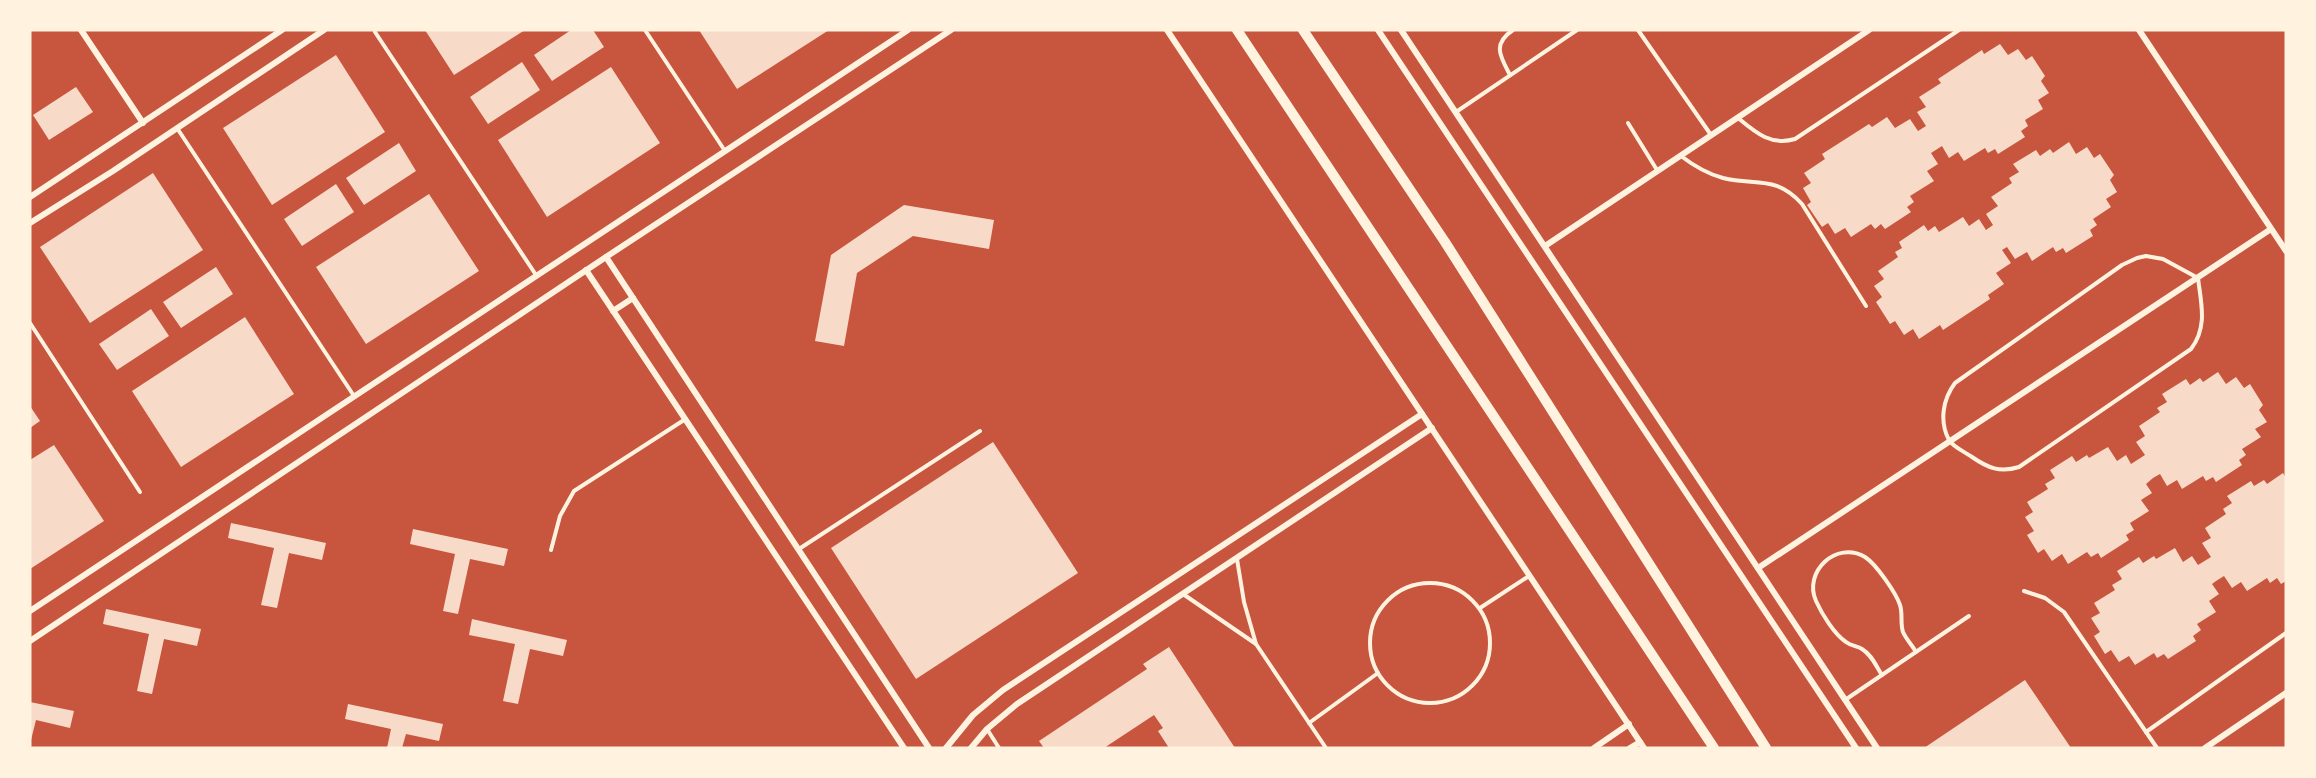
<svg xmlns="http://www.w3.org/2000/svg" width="2316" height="778" font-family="'Exo 2',sans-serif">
  <rect width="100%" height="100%" fill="#c8553d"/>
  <g fill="#f7dbc8">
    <path d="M425 30H525L454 75Z"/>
    <path d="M571 30H593L604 47 552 81 534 55Z"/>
    <path d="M699 30H829L737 89Z"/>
    <path d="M2000 44 2008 55 2018 49 2026 60 2032 56 2045 76 2041 81 2049 93 2038 100 2043 109 2025 120 2028 126 2021 131 2025 137 1998 154 1995 149 1988 153 1985 148 1964 161 1958 152 1949 158 1942 146 1931 153 1938 164 1927 171 1934 181 1910 196 1914 202 1907 207 1911 212 1885 229 1881 224 1875 229 1871 224 1851 237 1845 228 1835 234 1828 223 1822 227 1807 205 1811 202 1803 188 1811 183 1804 173 1825 159 1822 154 1869 124 1872 127 1887 117 1895 128 1910 119 1918 131 1926 126 1917 112 1926 107 1919 97 1941 83 1938 79 1982 50 1984 54Z"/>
    <path d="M336 55 385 132 272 205 223 128Z"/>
    <path d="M522 62 540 90 488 124 470 97Z"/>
    <path d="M611 67 660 143 547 217 498 140Z"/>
    <path d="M76 87 93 112 49 140 33 115Z"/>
    <path d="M2069 142 2076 154 2087 147 2094 158 2100 154 2114 175 2110 180 2117 192 2106 199 2111 207 2093 219 2097 225 2090 230 2093 236 2066 253 2063 248 2056 252 2053 247 2032 261 2027 252 2015 259 2007 247 2002 250 2011 263 1996 273 2004 284 1988 295 1990 299 1943 330 1940 325 1919 339 1913 329 1904 335 1895 321 1890 324 1876 302 1882 297 1874 286 1884 279 1878 271 1898 257 1895 252 1902 248 1899 242 1924 225 1928 231 1935 226 1939 232 1963 217 1969 226 1979 219 1986 230 1993 225 1986 214 1998 206 1991 197 2012 183 2009 178 2019 172 2013 164 2036 150 2040 156 2050 149 2053 153Z"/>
    <path d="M399 143 416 171 364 205 346 178Z"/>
    <path d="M153 173 203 250 90 323 40 247Z"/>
    <path d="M336 184 354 212 302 246 284 219Z"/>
    <path d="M429 194 479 271 366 344 316 267Z"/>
    <path d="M904 205 994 220 989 249 913 236 857 273 844 346 815 341 831 255Z"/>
    <path d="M216 267 233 294 181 328 163 302Z"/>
    <path d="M151 309 169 336 117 370 99 344Z"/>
    <path d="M245 317 294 394 181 467 132 391Z"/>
    <path d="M2218 372 2226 384 2236 377 2244 388 2250 384 2263 405 2259 410 2267 422 2255 429 2261 437 2242 449 2246 455 2239 460 2242 465 2216 482 2213 477 2206 481 2203 476 2182 489 2177 480 2167 486 2160 474 2153 478 2146 484 2152 493 2141 500 2149 511 2130 523 2134 530 2126 535 2129 540 2101 558 2098 553 2091 557 2087 552 2068 564 2062 554 2052 561 2044 549 2038 553 2027 535 2034 531 2025 517 2033 512 2027 502 2048 489 2045 484 2055 478 2050 470 2072 456 2076 462 2087 455 2089 458 2108 447 2117 461 2126 455 2131 464 2145 455 2136 442 2145 436 2139 426 2160 412 2157 408 2167 402 2162 394 2186 379 2190 385 2200 378 2203 382Z"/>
    <path d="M30 406 40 421 30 428Z"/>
    <path d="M993 442 1078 573 916 679 831 548Z"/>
    <path d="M54 445 104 521 30 569V460Z"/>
    <path d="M2283 473 2286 478V581L2281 584 2277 578 2270 583 2267 578 2247 591 2241 582 2232 588 2224 576 2216 581 2212 584 2219 594 2209 601 2216 612 2197 624 2201 630 2193 636 2196 641 2168 659 2164 654 2157 658 2154 653 2135 665 2129 656 2119 662 2111 650 2105 654 2094 636 2100 632 2091 618 2100 613 2094 603 2115 590 2112 585 2122 579 2117 571 2139 557 2143 563 2154 556 2156 559 2175 548 2183 562 2192 556 2198 565 2211 557 2202 543 2211 538 2205 528 2226 514 2223 509 2232 503 2227 496 2251 481 2254 486 2264 480 2267 484Z"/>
    <path d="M231 523 326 543 322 560 289 553 277 608 261 605 274 548 228 538Z"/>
    <path d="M413 529 508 549 504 566 470 559 458 614 443 611 455 554 410 544Z"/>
    <path d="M106 609 201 629 197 646 164 639 152 694 137 691 149 634 103 624Z"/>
    <path d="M472 619 567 640 563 656 530 649 518 704 503 701 515 644 469 635Z"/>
    <path d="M1169 647 1235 748H1169L1158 731 1163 728 1154 715 1104 748H1044L1039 741 1147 669 1143 664Z"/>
    <path d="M2025 680 2071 748H1924Z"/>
    <path d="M30 702 74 711 70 728 36 720 30 744Z"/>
    <path d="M348 704 443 724 439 741 406 734 402 748H387L391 729 345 719Z"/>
  </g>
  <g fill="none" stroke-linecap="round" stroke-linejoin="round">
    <g stroke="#fff3e0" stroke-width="4">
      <path d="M645 30 725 151"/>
      <path d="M1638 30 1711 135"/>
      <path d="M375 32 536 275"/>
      <path d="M1510 75C1500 56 1492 44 1513 30"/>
      <path d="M1456 112 1577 30"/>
      <path d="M1738 118C1756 133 1771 146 1795 139L1959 30"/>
      <path d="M1628 123 1657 170"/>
      <path d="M177 128 354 396"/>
      <path d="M1681 156C1694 166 1708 174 1723 178 1756 186 1776 175 1802 204L1866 306"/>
      <path d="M2146 256 2163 259 2198 278C2201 303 2208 327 2191 349L2019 467C2000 473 1988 468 1972 457 1965 452 1953 447 1949 440 1939 421 1943 399 1955 383L2122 265 2137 258Z"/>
      <path d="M30 323 140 492"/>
      <path d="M799 549 980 431"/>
      <path d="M551 550 560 516 574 491 684 420"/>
      <path d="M1237 559 1244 602 1256 644 1326 748"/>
      <circle cx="1430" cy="643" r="60"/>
      <path d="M2024 591 2045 598 2064 612 2157 748"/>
      <path d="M1183 594 1256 644"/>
      <path d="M1480 608 1529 576"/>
      <path d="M1882 675C1876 666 1872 655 1862 649 1857 646 1851 646 1846 642 1834 634 1822 614 1816 601 1803 572 1836 540 1865 557 1876 564 1896 593 1900 605 1903 614 1900 623 1903 632 1906 639 1912 645 1916 652"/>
      <path d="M1845 700 1969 616"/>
      <path d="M1309 723 1378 673"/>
      <path d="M987 729 999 748"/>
      <path d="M2146 732 2286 633"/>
    </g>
    <g stroke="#fff3e0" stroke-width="6">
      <path d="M81 30 143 123"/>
      <path d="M1167 30 1644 748"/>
      <path d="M1378 30 1856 748"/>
      <path d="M1401 30 1877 748"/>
      <path d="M2139 30 2286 251"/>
      <path d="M30 197 282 30"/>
      <path d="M30 223 113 171 324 30"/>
      <path d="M1545 246 1869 30"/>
      <path d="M606 257 929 748"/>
      <path d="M586 270 904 748"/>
      <path d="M613 311 633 298"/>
      <path d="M1758 568 2271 229"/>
      <path d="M30 611 908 30"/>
      <path d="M30 641 606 257 951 30"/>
      <path d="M946 748 973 715 1003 690 1422 414"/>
      <path d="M971 748 987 729 1017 704 1432 428"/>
      <path d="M1594 748 1629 724"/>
      <path d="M1630 748 1640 742"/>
      <path d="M2205 748 2286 693"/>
    </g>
    <g stroke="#fff3e0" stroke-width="10">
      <path d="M1237 30 1714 748"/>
      <path d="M1303 30 1445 242 1766 748"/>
    </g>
  </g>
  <rect width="2316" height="778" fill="none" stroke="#fff3e0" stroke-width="63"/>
</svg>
